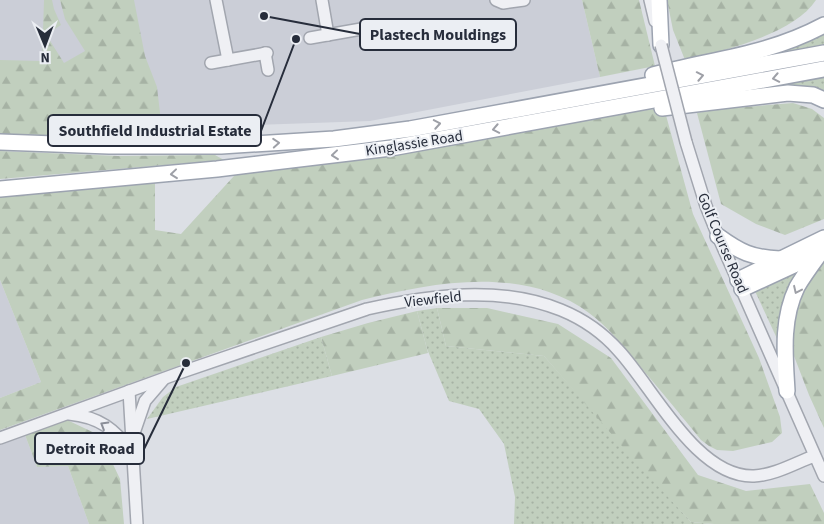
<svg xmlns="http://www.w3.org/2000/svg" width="824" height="524" font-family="'Source Sans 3',sans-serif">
  <defs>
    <pattern id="grass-dots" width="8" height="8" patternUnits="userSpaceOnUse" patternTransform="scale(1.25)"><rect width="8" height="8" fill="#c1cfbe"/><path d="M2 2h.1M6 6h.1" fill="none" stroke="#a6b2a4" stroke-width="1.8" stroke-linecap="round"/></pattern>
    <pattern id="forest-firs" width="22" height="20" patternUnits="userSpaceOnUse" patternTransform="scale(1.25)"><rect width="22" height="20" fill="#c1cfbe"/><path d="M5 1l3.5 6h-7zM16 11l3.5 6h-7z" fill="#a6b2a4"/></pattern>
  </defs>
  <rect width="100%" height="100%" fill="#dcdfe5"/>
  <g fill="#cbced7">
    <path d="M0 0H582L600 77 370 121 255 125 0 122Z"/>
    <path d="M0 280 41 382 0 398Z"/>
    <path d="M25 435 37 467 68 466 89 524H0V445Z"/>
  </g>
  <g fill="url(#grass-dots)">
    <path d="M824 31V47L757 60Z"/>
    <path d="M824 73V95L739 94V89Z"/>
    <path d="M803 266 780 345 754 289Z"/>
    <path d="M437 308 446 346 544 356 691 522 714 524H514L515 497 504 444 479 409 449 401 427 349 417 311Z"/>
    <path d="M321 337 332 376 147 419 163 397 176 387Z"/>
  </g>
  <g fill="url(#forest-firs)">
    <path d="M44 0H52L54 9 61 25 50 32 47 36 64 63 85 51 65 19 60 0H134L145 56 157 87 163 139 0 135V60L42 61Z"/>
    <path d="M582 0H639L655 66 600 77Z"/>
    <path d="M667 0H816C794 34 723 51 685 60L673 30Z"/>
    <path d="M793 103 812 109 824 118V219L785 235 756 224 721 204 697 113 721 109Z"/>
    <path d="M664 108 693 214 759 358 780 417 782 433 772 442 733 451 717 450 709 446 701 440C682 417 663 393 643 370 626 350 610 328 589 313 524 265 434 282 362 300L0 430V398L41 382 0 280V189L155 176V230L181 234 244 165 517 125Z"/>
    <path d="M0 151 118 156 215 155 224 160 0 179Z"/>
    <path d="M824 251V428L809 395 794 356 788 316Z"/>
    <path d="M437 308H487L558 324 611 358 698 475 746 491 810 484 824 513V524H714L691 522 633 459 544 356 446 346Z"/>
    <path d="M417 311 428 353 332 376 321 337 368 323Z"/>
    <path d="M67 420 99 435 120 479 124 524H89L68 466 37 467 25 435Z"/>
  </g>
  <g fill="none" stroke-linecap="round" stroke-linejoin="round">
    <defs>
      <g id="minor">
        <path d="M216 0 228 60"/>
        <path d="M322 0 328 35"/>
        <path d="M496 0 503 3 524 0"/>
        <path d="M650 0 655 21"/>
        <path d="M310 38 384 25"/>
        <path d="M265 53 268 70"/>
        <path d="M211 63 267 53"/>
        <path d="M686 142 706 206 718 236 824 476"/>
        <path d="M129 391 137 524"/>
        <path d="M69 414C100 417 114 429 133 453"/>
        <path d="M134 433 145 401 163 380"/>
        <path d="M0 438 179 373 367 309C430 295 499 285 561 310 583 319 604 334 619 351 654 389 697 478 754 476 775 475 795 463 814 456"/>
      </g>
      <g id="major">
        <path d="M659 0 661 45"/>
        <path d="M653 75C713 59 768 55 824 25"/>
        <path d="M662 108 788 93 813 95 824 100"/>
        <path d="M0 142 109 146H221L334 139 410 129 824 53"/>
        <path d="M0 189 217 169 391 148 824 69"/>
        <path d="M718 236C740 252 752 258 780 259"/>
        <path d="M738 280 824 238"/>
        <path d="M742 289 820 253"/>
        <path d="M787 391C785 356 781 320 797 287 804 275 813 263 821 252L824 251"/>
      </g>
    </defs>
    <use href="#minor" stroke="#a2a6af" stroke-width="14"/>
    <use href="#major" stroke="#9ca3b0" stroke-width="18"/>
    <use href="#minor" stroke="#eff0f4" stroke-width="11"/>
    <use href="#major" stroke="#fff" stroke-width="15"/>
    <defs>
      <path id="minor-bridge" d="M661 45 686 142"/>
    </defs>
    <use href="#minor-bridge" stroke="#a2a6af" stroke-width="14" stroke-linecap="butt"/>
    <use href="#minor-bridge" stroke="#eff0f4" stroke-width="11"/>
  </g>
  <defs><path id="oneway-chevron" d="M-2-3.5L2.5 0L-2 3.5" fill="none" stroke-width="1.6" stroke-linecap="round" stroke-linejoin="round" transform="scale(1.25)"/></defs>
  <g stroke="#9ea0a7">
    <use href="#oneway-chevron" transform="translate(700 76) rotate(-11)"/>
    <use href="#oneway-chevron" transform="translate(776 78) rotate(169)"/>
    <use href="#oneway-chevron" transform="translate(437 124) rotate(-10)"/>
    <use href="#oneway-chevron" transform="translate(496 129) rotate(169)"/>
    <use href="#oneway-chevron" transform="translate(276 143) rotate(-4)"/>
    <use href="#oneway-chevron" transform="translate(335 155) rotate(174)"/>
    <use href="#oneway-chevron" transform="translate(174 174) rotate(174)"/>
    <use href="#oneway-chevron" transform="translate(797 290) rotate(115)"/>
  </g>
  <use stroke="#8b8e98" href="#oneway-chevron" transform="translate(104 425) rotate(-149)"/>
  <g text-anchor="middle" stroke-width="4" stroke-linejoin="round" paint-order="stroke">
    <g font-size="15" fill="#272d3b" stroke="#ebeef3">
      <text transform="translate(414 143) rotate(-9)" y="5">Kinglassie Road</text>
      <text transform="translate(723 243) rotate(67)" y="5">Golf Course Road</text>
      <text transform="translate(433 299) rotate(-6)" y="5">Viewfield</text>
    </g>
  </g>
  <path fill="none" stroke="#272d3b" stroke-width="2" d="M264 16L360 34M296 39L261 131M186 363L144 449"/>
  <g fill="#272d3b" stroke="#ebeef3" stroke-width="2">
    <circle cx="264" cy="16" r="5"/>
    <circle cx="296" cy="39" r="5"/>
    <circle cx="186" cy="363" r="5"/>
  </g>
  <g fill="#ebeef3" stroke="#272d3b" stroke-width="2">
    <rect x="360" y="19" width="156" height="31" rx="5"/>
    <rect x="48" y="115" width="213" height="31" rx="5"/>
    <rect x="35" y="433" width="109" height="31" rx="5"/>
  </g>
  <g font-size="16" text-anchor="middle" font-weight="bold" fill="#272d3b">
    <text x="438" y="40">Plastech Mouldings</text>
    <text x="155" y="136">Southfield Industrial Estate</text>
    <text x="90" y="454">Detroit Road</text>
  </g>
  <g transform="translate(45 45) rotate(179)" stroke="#ebeef3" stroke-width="4" paint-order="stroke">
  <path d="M0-4L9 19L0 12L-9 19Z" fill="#272d3b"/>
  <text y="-8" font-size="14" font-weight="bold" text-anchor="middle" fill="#272d3b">N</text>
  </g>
</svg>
